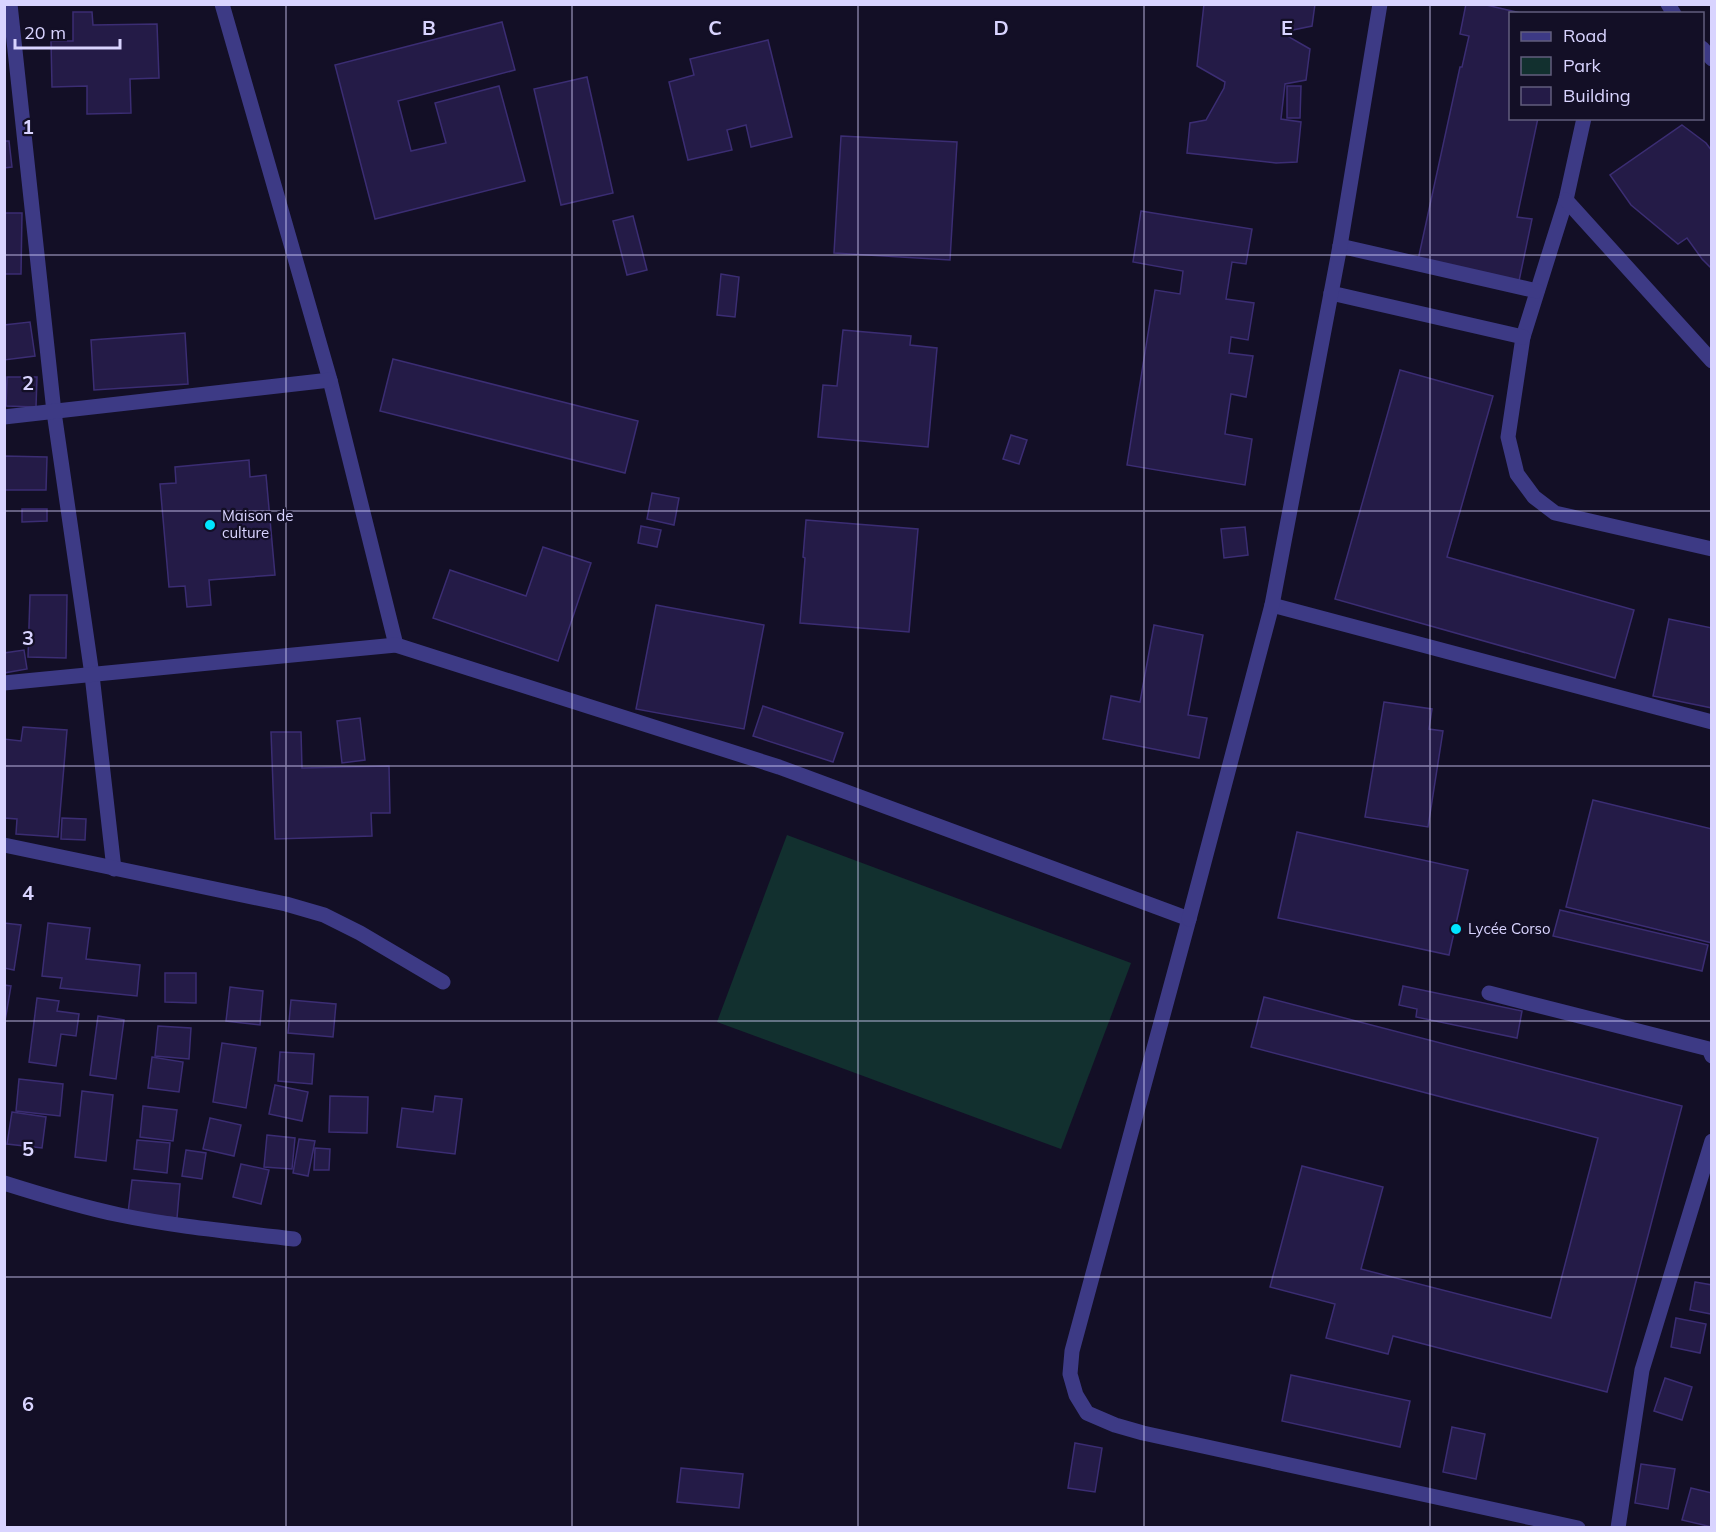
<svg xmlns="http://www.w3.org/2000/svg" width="1716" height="1532" font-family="Mulish,sans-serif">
  <rect width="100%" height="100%" fill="#130f26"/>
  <path fill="#12302f" d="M787 835 1131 963 1061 1149 717 1022Z"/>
  <g fill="#241b47" stroke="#3b2d73" stroke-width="1.5">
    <path d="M1204 4H1315L1312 26 1293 30 1289 37 1310 49 1306 80 1285 84 1281 119 1301 122 1297 162 1276 163 1187 153 1190 123 1206 120 1224 88 1225 82 1197 66Z"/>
    <path d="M1466 4H1482L1525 14H1510V118H1538L1517 217 1532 219 1519 281 1418 260 1460 67H1462L1469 36 1460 34Z"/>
    <path d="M73 12H92L93 25 157 24 159 78 130 79 131 113 87 114V86L52 87 51 41H73Z"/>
    <path d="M502 22 515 70 398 101 411 151 446 143 435 103 499 86 525 181 375 219 335 65Z"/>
    <path d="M768 40 792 137 751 147 746 125 727 130 732 150 688 160 669 82 694 75 690 59Z"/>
    <path d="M587 77 613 193 561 205 534 89Z"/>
    <path d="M1287 86H1301L1300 118H1287Z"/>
    <path d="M1682 125 1706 143 1712 151V269L1702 259 1687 238 1678 244 1631 205 1610 175Z"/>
    <path d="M841 136 957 142 950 260 834 253Z"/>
    <path d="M4 141H9L12 167 4 168Z"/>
    <path d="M1141 211 1252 229 1246 264 1232 262 1226 299 1254 303 1248 340 1231 337 1229 353 1253 356 1246 397 1231 394 1225 434 1252 439 1245 485 1127 465 1155 290 1180 294 1183 271 1133 262Z"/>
    <path d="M4 213H22L21 274H4Z"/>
    <path d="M633 216 647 270 627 275 613 221Z"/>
    <path d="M721 274 739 277 735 317 717 315Z"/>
    <path d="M30 322 35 356 4 360V325Z"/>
    <path d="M843 330 911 336 910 345 937 348 928 447 818 437 823 385 837 386Z"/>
    <path d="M185 333 188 384 94 390 91 340Z"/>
    <path d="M393 359 638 421 625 473 380 411Z"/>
    <path d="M1400 370 1493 396 1447 557 1634 610 1615 678 1335 599Z"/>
    <path d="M7 377H37L36 407 6 406Z"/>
    <path d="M1011 435 1027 440 1019 464 1003 459Z"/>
    <path d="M4 456 47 457 46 490H4Z"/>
    <path d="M249 460 250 477 266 475 275 575 209 580 211 605 187 607 185 586 169 587 160 484 176 483 175 467Z"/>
    <path d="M652 493 679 498 674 525 647 519Z"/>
    <path d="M22 509H47V521L22 522Z"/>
    <path d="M806 520 918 529 909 632 800 623 805 558 803 557Z"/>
    <path d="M641 526 661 530 657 547 638 543Z"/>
    <path d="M1245 527 1248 555 1224 558 1221 529Z"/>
    <path d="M543 547 591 563 558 661 433 618 450 570 526 596Z"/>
    <path d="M30 595H67L66 658 28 657Z"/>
    <path d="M656 605 764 625 744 729 636 709Z"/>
    <path d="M1669 619 1712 628V708L1653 696Z"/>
    <path d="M1154 625 1203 635 1188 715 1207 718 1199 758 1103 739 1111 696 1140 702Z"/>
    <path d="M24 650 27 669 4 673V653Z"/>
    <path d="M1384 702 1432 709 1429 729 1443 731 1428 827 1365 817Z"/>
    <path d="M763 706 843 733 833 762 753 736Z"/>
    <path d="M360 718 365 760 342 763 337 721Z"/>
    <path d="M23 727 67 730 58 837 16 834 17 819 4 818V739L21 741Z"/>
    <path d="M271 732H301L302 768 389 766 390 813H371L372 836 275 839Z"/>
    <path d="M1593 800 1712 829V943L1566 907Z"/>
    <path d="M62 818 86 819 85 840 61 839Z"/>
    <path d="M1297 832 1468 870 1449 955 1278 918Z"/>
    <path d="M1560 910 1708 945 1702 971 1553 936Z"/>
    <path d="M4 923 21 925 14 970 4 968Z"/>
    <path d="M48 923 90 928 86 959 140 965 137 996 60 988 62 978 42 976Z"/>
    <path d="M165 973H196V1003L165 1002Z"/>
    <path d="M4 985 11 986 5 1021H4Z"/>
    <path d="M1403 986 1522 1011 1517 1038 1416 1017 1417 1009 1399 1005Z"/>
    <path d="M230 987 263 991 260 1025 226 1021Z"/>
    <path d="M1264 997 1682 1106 1607 1392 1393 1336 1388 1354 1326 1338 1335 1304 1270 1287 1302 1166 1383 1187 1361 1269 1551 1318 1598 1138 1251 1047Z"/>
    <path d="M37 998 59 1001 57 1011 79 1014 76 1036 61 1034 56 1066 29 1062Z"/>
    <path d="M291 1000 336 1004 333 1037 288 1033Z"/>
    <path d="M98 1016 124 1020 116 1079 90 1075Z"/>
    <path d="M158 1026 191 1028 189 1059 155 1056Z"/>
    <path d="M222 1043 256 1048 246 1108 213 1102Z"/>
    <path d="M280 1052 314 1054 312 1084 278 1081Z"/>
    <path d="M152 1057 183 1062 179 1092 148 1088Z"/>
    <path d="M19 1079 63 1084 60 1116 16 1111Z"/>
    <path d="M275 1085 308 1092 302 1121 269 1114Z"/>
    <path d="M82 1091 113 1095 106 1161 75 1157Z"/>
    <path d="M330 1096 368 1097 367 1133 329 1132Z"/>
    <path d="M435 1096 462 1099 455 1154 397 1147 402 1108 433 1112Z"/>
    <path d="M143 1106 177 1110 173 1141 140 1137Z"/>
    <path d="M12 1112 46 1117 42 1148 7 1144Z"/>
    <path d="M210 1118 241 1125 234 1156 203 1149Z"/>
    <path d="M267 1135 295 1138 292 1169 264 1167Z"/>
    <path d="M299 1139 315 1141 308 1176 293 1173Z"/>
    <path d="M137 1140 170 1143 167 1173 134 1169Z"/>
    <path d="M315 1148 330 1149 329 1170H314Z"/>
    <path d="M186 1150 206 1153 202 1179 182 1176Z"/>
    <path d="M241 1164 269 1170 261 1204 233 1197Z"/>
    <path d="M132 1180 180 1184 177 1218 128 1213Z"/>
    <path d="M1695 1282 1712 1285 1711 1314 1690 1310Z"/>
    <path d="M1676 1318 1706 1324 1700 1353 1671 1347Z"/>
    <path d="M1291 1375 1410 1401 1400 1447 1282 1421Z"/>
    <path d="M1665 1378 1692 1387 1682 1420 1654 1411Z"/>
    <path d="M1452 1427 1485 1434 1476 1479 1443 1472Z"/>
    <path d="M1075 1443 1102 1448 1095 1492 1068 1488Z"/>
    <path d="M1641 1464 1675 1469 1668 1509 1635 1503Z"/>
    <path d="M681 1468 743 1474 739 1508 677 1502Z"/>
    <path d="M1691 1488 1712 1493V1527L1682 1520Z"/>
  </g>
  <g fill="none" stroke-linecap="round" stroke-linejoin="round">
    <g stroke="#3d3a85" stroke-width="15">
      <path d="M10 4 54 412 92 675 114 869"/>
      <path d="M222 4 330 380 396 645"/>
      <path d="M1668 4 1674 14"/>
      <path d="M1702 48 1712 59"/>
      <path d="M1584 118 1566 200 1523 337 1508 437 1517 474 1534 497 1555 513 1712 549"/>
      <path d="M1566 200 1712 361"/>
      <path d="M1340 246 1537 291"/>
      <path d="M1331 293 1523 337"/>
      <path d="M4 417 330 380"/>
      <path d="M1272 605 1712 722"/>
      <path d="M4 683 396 645 779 767 1189 919 1072 1351 1070 1374 1076 1395 1087 1413 1115 1425 1143 1433 1578 1528"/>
      <path d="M4 845 286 904 324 915 360 933 443 982"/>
      <path d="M1189 919 1272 605 1340 246 1380 4"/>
      <path d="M1489 993 1709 1049 1712 1056"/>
      <path d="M4 1183C42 1195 81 1207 120 1215 177 1227 236 1232 294 1239"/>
      <path d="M1618 1528 1642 1370 1712 1141"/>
    </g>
  </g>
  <path fill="none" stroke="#d9d4ff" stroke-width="1.5" stroke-opacity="0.55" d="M286 4V1528M572 4V1528M858 4V1528M1144 4V1528M1430 4V1528M4 255H1712M4 511H1712M4 766H1712M4 1021H1712M4 1277H1712"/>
  <g fill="#00e5ff" stroke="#130f26" stroke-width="2">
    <circle cx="210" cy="525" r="6"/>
    <circle cx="1456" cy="929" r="6"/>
  </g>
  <g text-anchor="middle" stroke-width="4.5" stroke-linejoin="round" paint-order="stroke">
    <g font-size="15" fill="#d9d4ff" stroke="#130f26" text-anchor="start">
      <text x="222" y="521">Maison de<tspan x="222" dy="17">culture</tspan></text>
      <text x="1468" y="934">Lycée Corso</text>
    </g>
  </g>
  <g font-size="20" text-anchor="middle" font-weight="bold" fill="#d9d4ff" stroke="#130f26" stroke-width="4.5" stroke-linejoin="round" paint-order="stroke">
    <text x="429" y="35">B</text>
    <text x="715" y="35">C</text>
    <text x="1001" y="35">D</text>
    <text x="1287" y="35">E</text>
    <text x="28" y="134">1</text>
    <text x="28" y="390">2</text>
    <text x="28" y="645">3</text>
    <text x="28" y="900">4</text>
    <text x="28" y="1156">5</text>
    <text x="28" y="1411">6</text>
  </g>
  <rect width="1716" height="1532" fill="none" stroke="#d9d4ff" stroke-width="12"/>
  <rect x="1509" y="12" width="195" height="108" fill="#130f26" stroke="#625e7d" stroke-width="1.5"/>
  <rect x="1521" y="32" width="30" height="9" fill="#3d3a85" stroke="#625e7d" stroke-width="1.5"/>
  <text x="1563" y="42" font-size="18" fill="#d9d4ff">Road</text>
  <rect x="1521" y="57" width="30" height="18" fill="#12302f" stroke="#625e7d" stroke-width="1.5"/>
  <text x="1563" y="72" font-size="18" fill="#d9d4ff">Park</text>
  <rect x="1521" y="87" width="30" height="18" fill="#241b47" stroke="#625e7d" stroke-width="1.5"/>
  <text x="1563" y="102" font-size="18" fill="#d9d4ff">Building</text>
  <path d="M15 39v9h105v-9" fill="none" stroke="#d9d4ff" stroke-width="3"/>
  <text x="24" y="39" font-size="18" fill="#d9d4ff" stroke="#130f26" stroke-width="4.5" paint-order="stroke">20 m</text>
</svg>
